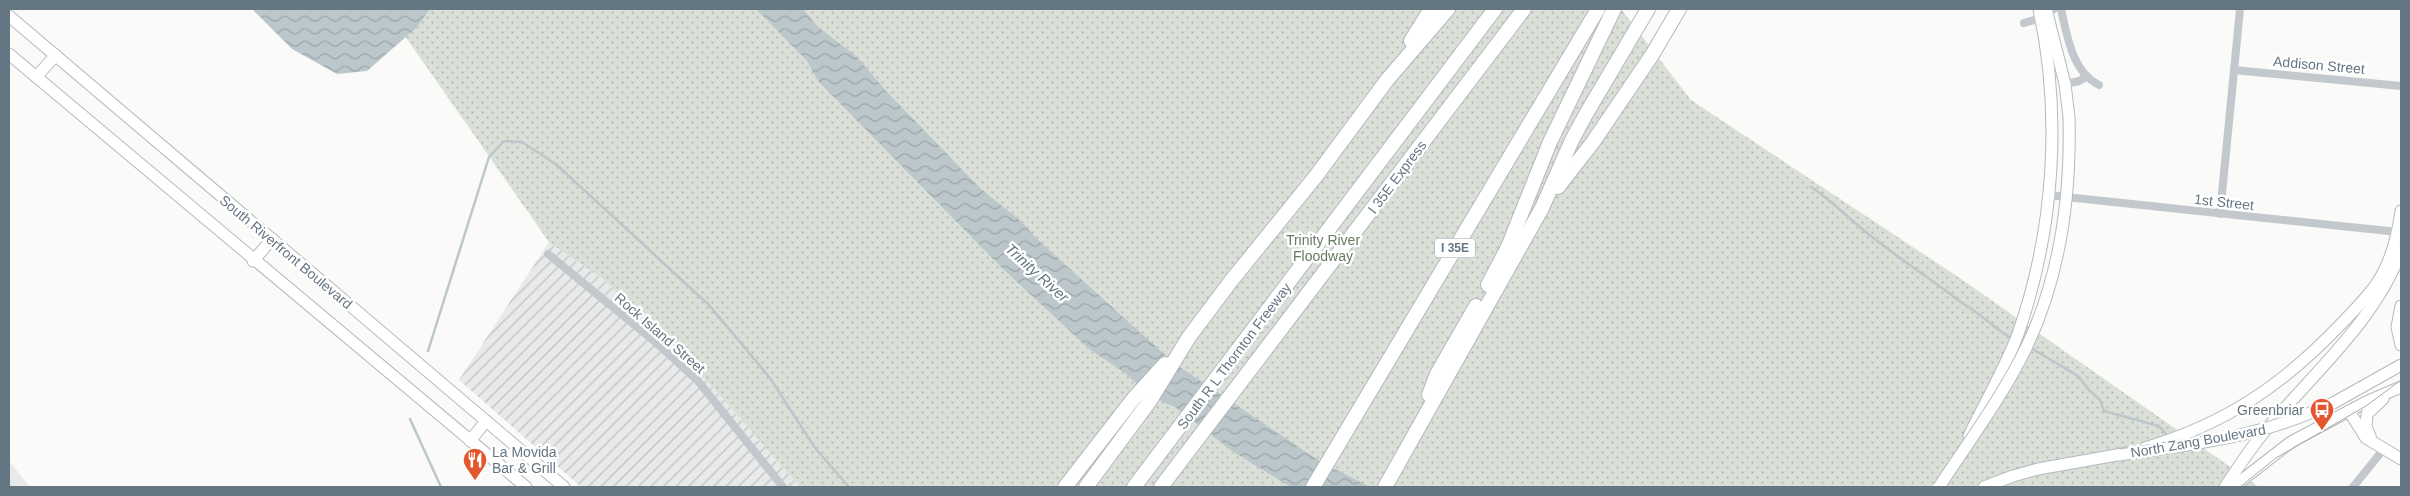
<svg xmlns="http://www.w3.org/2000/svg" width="2410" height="496" font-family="Arial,sans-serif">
  <defs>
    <pattern id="industrial-furrows" width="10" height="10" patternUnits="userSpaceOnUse" patternTransform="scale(1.25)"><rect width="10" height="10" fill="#e8e9e9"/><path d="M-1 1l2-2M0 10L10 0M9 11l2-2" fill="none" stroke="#c0c1c2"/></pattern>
    <pattern id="park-dots" width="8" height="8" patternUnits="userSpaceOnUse" patternTransform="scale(1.25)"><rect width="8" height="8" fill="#dadfd7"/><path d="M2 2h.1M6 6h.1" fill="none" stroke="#b4b9b4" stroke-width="1.8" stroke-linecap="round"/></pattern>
    <pattern id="water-waves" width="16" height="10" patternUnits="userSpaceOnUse" patternTransform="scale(1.25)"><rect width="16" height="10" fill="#bbc7cb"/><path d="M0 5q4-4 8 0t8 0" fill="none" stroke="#9ca6aa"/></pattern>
  </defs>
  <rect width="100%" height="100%" fill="#fafaf8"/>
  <path fill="#e8e9e9" d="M9 461 30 487H9Z"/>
  <path fill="url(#industrial-furrows)" d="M549 242 604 280 709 383 800 487H581L459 380Z"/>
  <path fill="url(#park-dots)" d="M386 9H1621L1691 100 1964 281 2259 487H800L709 383 604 280 549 242Z"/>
  <g fill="url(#water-waves)">
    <path d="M252 9H430L416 28 367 71 337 74 292 49Z"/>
    <path d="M756 9H803L817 26 857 57 888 93 981 189 1022 222 1037 239 1174 363 1321 462 1370 487H1291L1232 451 1175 407 1154 398 1122 371 1088 348 1001 267 818 81 807 61Z"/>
  </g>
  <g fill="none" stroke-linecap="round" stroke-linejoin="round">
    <g stroke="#bbc7cb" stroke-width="2.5">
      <path d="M1811 187C1835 203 1853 223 1876 240 1904 262 1934 281 1962 303 1981 313 1994 329 2013 339"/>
      <path d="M2031 348 2078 376 2089 390 2100 400 2104 411"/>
      <path d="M428 351 489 157 504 141 522 142 557 165 709 305 770 378 815 448 849 487"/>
      <path d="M2104 411 2159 426 2168 436"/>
      <path d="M410 419 441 487"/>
    </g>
    <defs>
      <g id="secondary">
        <path d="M2046 9 2065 84 2069 117"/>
        <path d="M9 16 564 487"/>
        <path d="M9 54 526 487"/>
        <path d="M36 77 56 55"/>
        <path d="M253 261 272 239"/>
        <path d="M2401 306 2397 327 2401 345"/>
        <path d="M2335 402 2401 365"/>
        <path d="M2349 411 2366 438 2401 459"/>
        <path d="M1969 436C1985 402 2005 369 2018 334 2054 231 2062 115 2039 9"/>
        <path d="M2371 439 2366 426 2367 414 2383 399"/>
        <path d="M470 441 486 421"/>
        <path d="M2145 448C2227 423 2283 385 2342 323 2356 308 2373 292 2383 273 2393 254 2398 233 2401 211"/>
        <path d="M1984 487 2013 476 2038 469 2128 453"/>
        <path d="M2225 487C2239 466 2253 444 2270 425 2316 371 2376 319 2401 251"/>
        <path d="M2233 487 2291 442 2366 402 2401 387"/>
      </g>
      <g id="highway">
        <path d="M1411 41 1431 9"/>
        <path d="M1558 187 1593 142 1652 55 1679 9"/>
        <path d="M1488 285 1508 247 1550 142 1614 9"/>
        <path d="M1429 395 1437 374 1476 306"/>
        <path d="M1065 487 1134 398 1165 364"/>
        <path d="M1086 487 1149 402 1189 337 1231 281 1316 176 1387 80 1448 9"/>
        <path d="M1134 487 1495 9"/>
        <path d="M1161 487 1524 9"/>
        <path d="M1313 487 1598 9"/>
        <path d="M1385 487 1542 208 1572 140 1586 114 1648 9"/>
      </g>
    </defs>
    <use href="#secondary" stroke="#b3babf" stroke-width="13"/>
    <use href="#highway" stroke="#b4b9bd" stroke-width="16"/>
    <g stroke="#c3c8cc" stroke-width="8">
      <path d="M2061 9C2067 35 2072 72 2099 85"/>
      <path d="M2024 23 2041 18 2054 9"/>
      <path d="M2234 70 2401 86"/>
      <path d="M2065 84 2079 81 2086 77"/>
      <path d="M2047 195 2398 232"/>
      <path d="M2220 214 2240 9"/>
      <path d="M548 254 660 346 698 381 783 487"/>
      <path d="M2353 487 2383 450"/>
    </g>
    <use href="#secondary" stroke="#fff" stroke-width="11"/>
    <use href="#highway" stroke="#fff" stroke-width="14"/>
    <path stroke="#a2aab0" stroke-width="1" d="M2240 487 2276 458 2366 406 2401 380"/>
    <defs>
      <g id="secondary-bridge">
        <path d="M2120 455C2199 443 2263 437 2335 402"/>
        <path d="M1939 487C1969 441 2003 396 2027 346 2061 274 2071 196 2069 117"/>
      </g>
    </defs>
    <use href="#secondary-bridge" stroke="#b3babf" stroke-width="13" stroke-linecap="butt"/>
    <use href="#secondary-bridge" stroke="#fff" stroke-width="11"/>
  </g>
  <defs>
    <symbol id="bus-pin" viewBox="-11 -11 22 30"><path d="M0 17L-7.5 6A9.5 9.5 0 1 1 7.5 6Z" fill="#e4572e" stroke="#fff"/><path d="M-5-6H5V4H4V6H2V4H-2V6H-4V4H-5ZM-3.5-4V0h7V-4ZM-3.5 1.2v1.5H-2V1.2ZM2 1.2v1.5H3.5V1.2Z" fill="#fff"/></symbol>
    <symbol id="restaurant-pin" viewBox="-11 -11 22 30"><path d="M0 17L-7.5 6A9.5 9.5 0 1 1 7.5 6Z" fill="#e4572e" stroke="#fff"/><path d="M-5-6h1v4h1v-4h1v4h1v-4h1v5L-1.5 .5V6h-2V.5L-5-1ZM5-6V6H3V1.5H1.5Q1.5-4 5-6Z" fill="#fff"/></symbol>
  </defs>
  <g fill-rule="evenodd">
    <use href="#bus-pin" x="2308" y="396" width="28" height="38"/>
    <use href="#restaurant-pin" x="461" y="446" width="28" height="38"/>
  </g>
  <g text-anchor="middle" stroke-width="5" stroke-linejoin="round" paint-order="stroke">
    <rect fill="#fff" stroke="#939fa8" stroke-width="1" x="1435" y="238.5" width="40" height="19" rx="4"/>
    <g font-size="12" font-weight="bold" fill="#657683">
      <text x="1455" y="252">I 35E</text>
    </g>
    <g font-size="14" fill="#657683" stroke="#fff">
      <text transform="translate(2319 65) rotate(5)" y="5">Addison Street</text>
      <text transform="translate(1397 177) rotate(-53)" y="5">I 35E Express</text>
      <text transform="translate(2224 202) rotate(6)" y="5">1st Street</text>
      <text transform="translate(286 252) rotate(40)" y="5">South Riverfront Boulevard</text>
      <text transform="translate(660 333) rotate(41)" y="5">Rock Island Street</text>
      <text transform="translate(1234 356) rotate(-53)" y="5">South R L Thornton Freeway</text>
      <text transform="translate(2198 441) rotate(-10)" y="5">North Zang Boulevard</text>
    </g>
    <g font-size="14" fill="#687a64" stroke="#fff">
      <text x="1323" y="245">Trinity River<tspan x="1323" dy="16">Floodway</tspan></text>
    </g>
    <g font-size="14" fill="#657683" stroke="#fff" text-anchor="end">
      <text x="2304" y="415">Greenbriar</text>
      <text x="492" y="457" text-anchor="start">La Movida<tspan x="492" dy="16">Bar &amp; Grill</tspan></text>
    </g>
    <g font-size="15" font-style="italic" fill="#60757c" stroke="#fff">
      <text transform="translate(1037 273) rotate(42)" y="5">Trinity River</text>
    </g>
  </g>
  <rect width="2410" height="496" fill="none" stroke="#657683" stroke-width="20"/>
</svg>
